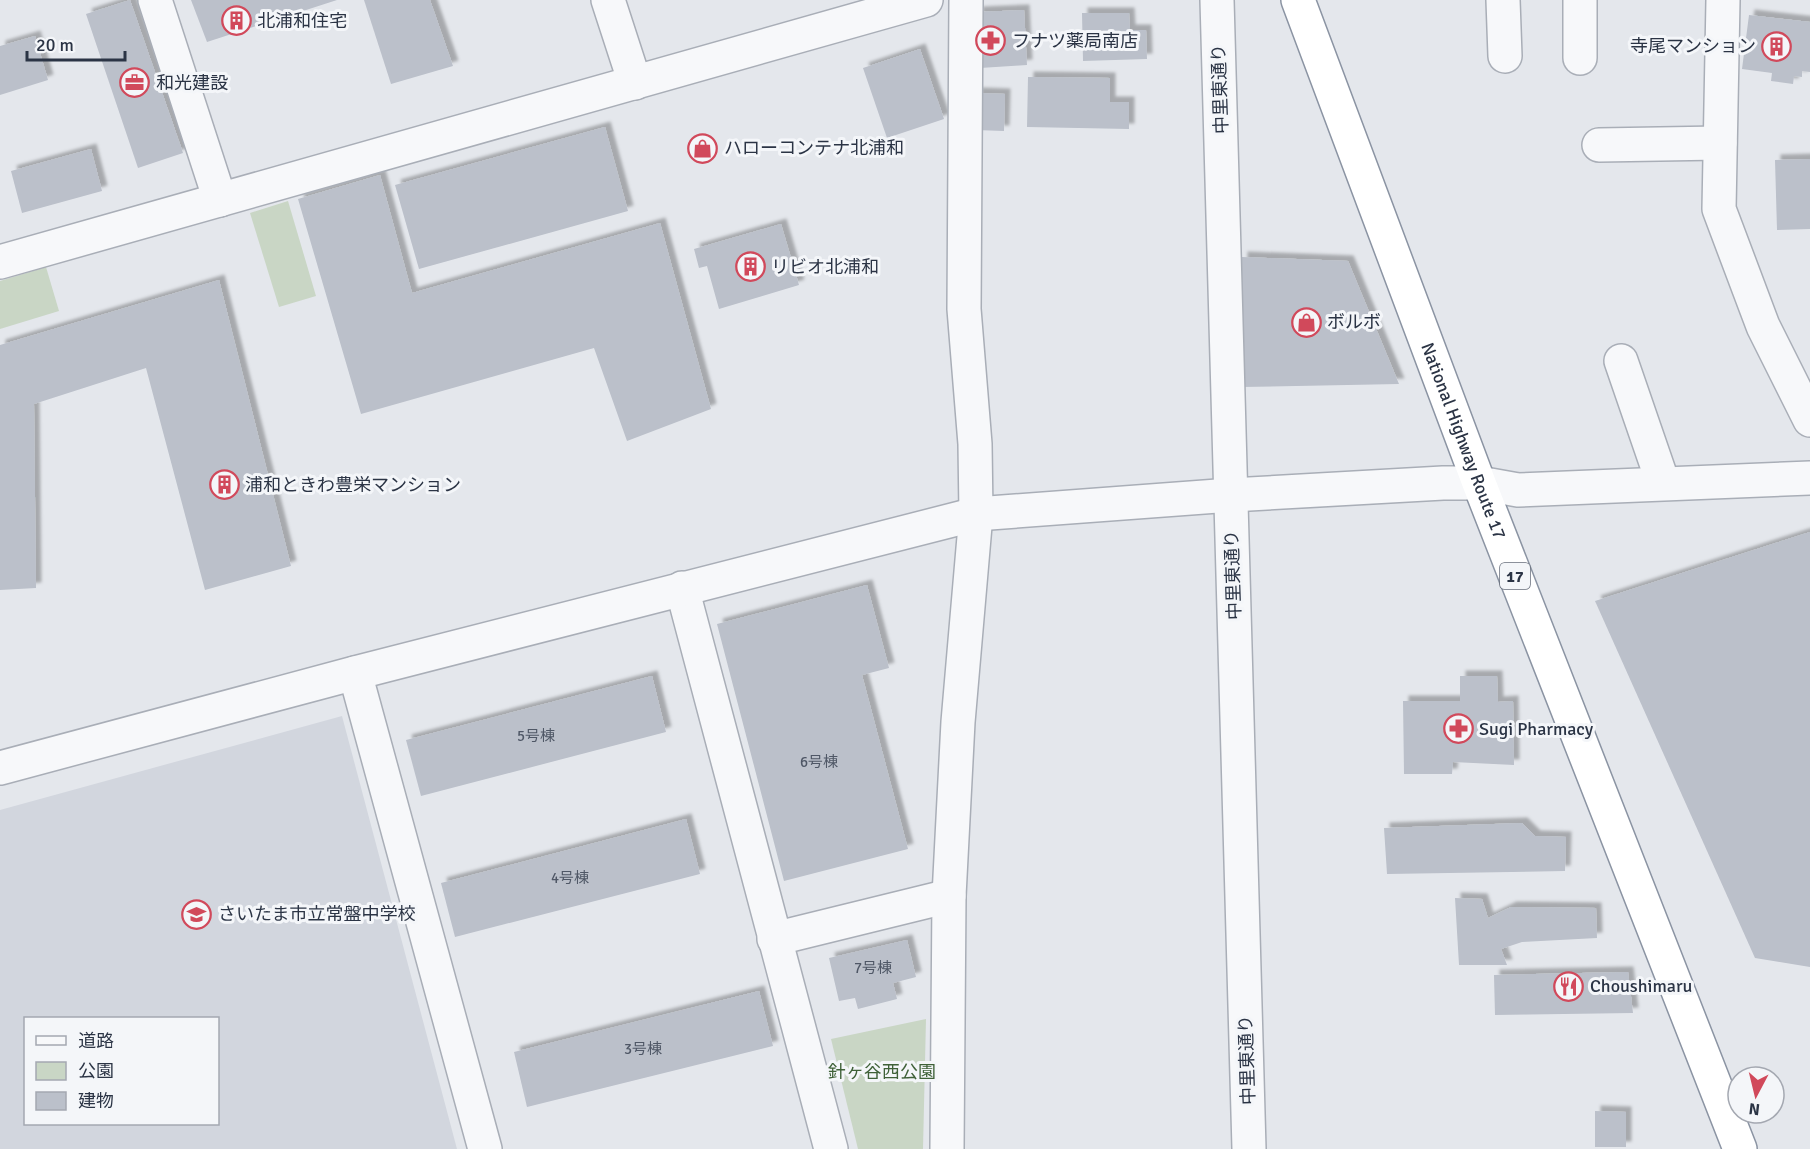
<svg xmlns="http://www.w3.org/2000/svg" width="1810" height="1149" font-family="Signika,'Noto Sans JP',sans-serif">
  <defs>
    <filter id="shadow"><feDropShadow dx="5.5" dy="-5.5" stdDeviation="1.5" flood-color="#0004"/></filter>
  </defs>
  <rect width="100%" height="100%" fill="#e4e7ec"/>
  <path fill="#d2d6de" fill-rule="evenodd" d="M342 716 457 1149H0V810ZM26 1018H218V1124H26Z"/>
  <g fill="#c9d6c5">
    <path d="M288 201 316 296 279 307 250 213Z"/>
    <path d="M46 267 59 311 0 329V281Z"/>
    <path d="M926 1019 923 1149H858L831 1039Z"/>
  </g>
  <g fill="#bbc0ca" filter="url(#shadow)">
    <path d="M130 0 183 153 138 168 86 14Z"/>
    <path d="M191 0H337L207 42Z"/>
    <path d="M364 0H430L453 66 391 84Z"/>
    <path d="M1024 10 1027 65 980 68 977 12Z"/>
    <path d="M1082 13H1129L1130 30H1146L1147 59 1083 61Z"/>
    <path d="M1749 15 1810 22V72L1802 71V77L1794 76 1793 84 1771 81 1772 73 1742 69Z"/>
    <path d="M35 36 48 80 0 95V46Z"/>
    <path d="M920 49 944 119 887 138 863 68Z"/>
    <path d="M1028 77 1110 78V102H1129V129L1027 127Z"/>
    <path d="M976 93 1005 94 1004 131 975 130Z"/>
    <path d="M605 127 628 211 419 269 395 185Z"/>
    <path d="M91 149 102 191 22 213 11 171Z"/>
    <path d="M1810 159V229L1777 230 1775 160Z"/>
    <path d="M380 175 412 293 660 223 711 409 627 441 594 348 361 414 298 199Z"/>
    <path d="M781 224 799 285 719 309 707 266 699 268 694 249Z"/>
    <path d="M1242 257 1348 261 1399 384 1241 387Z"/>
    <path d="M219 280 291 566 205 590 146 368 34 404 36 588 0 590V345Z"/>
    <path d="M1810 532V967L1755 958 1595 601Z"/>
    <path d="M867 585 889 668 862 675 908 849 784 881 717 624Z"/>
    <path d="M652 676 666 732 421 796 406 740Z"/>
    <path d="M1460 676H1497L1498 702 1513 701 1514 765 1453 762 1452 774H1404L1403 701H1460Z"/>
    <path d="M686 819 700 874 455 937 441 883Z"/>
    <path d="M1522 823 1535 836 1566 837 1565 871 1387 874 1384 828Z"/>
    <path d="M1455 898 1482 899 1488 918 1511 907 1596 908 1597 938 1522 942 1501 949 1507 965H1459Z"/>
    <path d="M907 940 916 977 893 983 897 999 858 1009 855 998 839 1001 829 958Z"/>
    <path d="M1628 972 1633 1013 1495 1015 1494 975Z"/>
    <path d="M759 991 773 1046 527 1107 514 1052Z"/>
    <path d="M1595 1111 1626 1112V1147H1595Z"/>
  </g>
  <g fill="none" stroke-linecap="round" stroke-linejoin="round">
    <defs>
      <g id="minor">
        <path d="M155 0 220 200"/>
        <path d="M608 0 635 83"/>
        <path d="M1217 0 1249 1149"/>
        <path d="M1503 0 1505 56"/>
        <path d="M1580 0V58"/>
        <path d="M1723 0 1719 209 1763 326 1810 420"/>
        <path d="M1599 145 1720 143"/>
        <path d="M0 262 926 0"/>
        <path d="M1621 361 1663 483"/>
        <path d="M682 588 831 1149"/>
        <path d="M355 673 485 1149"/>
        <path d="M0 768 355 673 976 514 1231 495 1443 483H1479L1518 490 1810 478"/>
        <path d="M774 939 949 896"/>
        <path d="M947 1149 949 896 958 722 976 514 975 444 964 309 966 0"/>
      </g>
      <g id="highway">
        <path id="s1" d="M1298 0 1479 483 1740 1149"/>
      </g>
    </defs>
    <use href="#minor" stroke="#a9aeb7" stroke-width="36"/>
    <use href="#highway" stroke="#8b94a3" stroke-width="36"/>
    <use href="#minor" stroke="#f7f8fa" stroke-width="33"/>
    <use href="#highway" stroke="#fff" stroke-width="33"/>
  </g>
  <defs>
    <symbol id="building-ring" viewBox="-11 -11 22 22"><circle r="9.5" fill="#f4f6f9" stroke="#d1495b" stroke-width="1.5"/><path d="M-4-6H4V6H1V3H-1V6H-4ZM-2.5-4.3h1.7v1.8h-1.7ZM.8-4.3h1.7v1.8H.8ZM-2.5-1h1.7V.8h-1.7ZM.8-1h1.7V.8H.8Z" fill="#d1495b"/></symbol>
    <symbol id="pharmacy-ring" viewBox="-11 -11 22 22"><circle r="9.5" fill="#f4f6f9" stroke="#d1495b" stroke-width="1.5"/><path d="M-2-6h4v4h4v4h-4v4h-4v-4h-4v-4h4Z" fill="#d1495b"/></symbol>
    <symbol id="office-ring" viewBox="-11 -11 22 22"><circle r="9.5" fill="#f4f6f9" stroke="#d1495b" stroke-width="1.5"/><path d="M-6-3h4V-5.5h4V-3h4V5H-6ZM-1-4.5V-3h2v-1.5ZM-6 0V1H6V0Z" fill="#d1495b"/></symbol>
    <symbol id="shop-ring" viewBox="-11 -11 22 22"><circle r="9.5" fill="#f4f6f9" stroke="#d1495b" stroke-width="1.5"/><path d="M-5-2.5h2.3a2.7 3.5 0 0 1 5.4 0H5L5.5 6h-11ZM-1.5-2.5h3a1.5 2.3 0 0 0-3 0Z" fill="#d1495b"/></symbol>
    <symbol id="school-ring" viewBox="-11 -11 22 22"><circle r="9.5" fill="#f4f6f9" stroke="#d1495b" stroke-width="1.5"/><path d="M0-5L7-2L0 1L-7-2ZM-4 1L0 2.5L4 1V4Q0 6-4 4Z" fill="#d1495b"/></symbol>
    <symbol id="restaurant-ring" viewBox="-11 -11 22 22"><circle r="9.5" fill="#f4f6f9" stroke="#d1495b" stroke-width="1.5"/><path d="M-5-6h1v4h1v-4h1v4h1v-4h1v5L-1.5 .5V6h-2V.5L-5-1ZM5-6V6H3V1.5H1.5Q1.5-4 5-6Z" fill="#d1495b"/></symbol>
  </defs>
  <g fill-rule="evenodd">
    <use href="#building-ring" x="220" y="4" width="33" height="33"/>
    <use href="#pharmacy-ring" x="974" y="24" width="33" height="33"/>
    <use href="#building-ring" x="1760" y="30" width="33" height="33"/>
    <use href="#office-ring" x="118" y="66" width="33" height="33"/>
    <use href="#shop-ring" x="686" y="132" width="33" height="33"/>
    <use href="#building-ring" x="734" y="250" width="33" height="33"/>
    <use href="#shop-ring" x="1290" y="306" width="33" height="33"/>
    <use href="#building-ring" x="208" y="468" width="33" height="33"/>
    <use href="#pharmacy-ring" x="1442" y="712" width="33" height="33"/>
    <use href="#school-ring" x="180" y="898" width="33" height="33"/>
    <use href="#restaurant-ring" x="1552" y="970" width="33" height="33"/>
  </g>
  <g text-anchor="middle" stroke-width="6" stroke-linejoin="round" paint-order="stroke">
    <g font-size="15" fill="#4f5766">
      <text x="536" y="741">5号棟</text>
      <text x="819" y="767">6号棟</text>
      <text x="570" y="883">4号棟</text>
      <text x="873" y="973">7号棟</text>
      <text x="643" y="1054">3号棟</text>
    </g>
    <rect fill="#f4f6f9" stroke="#676e7b" stroke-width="1.5" x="1500" y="563" width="30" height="26" rx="4.5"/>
    <g font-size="16" font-weight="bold" fill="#2b3445">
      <text x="1515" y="582">17</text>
    </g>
    <g font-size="18" fill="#2b3445" stroke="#f4f6f9" text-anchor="start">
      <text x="257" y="27">北浦和住宅</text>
      <text x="1012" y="47">フナツ薬局南店</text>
      <text x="1756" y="52" text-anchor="end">寺尾マンション</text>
      <text x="156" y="89">和光建設</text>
      <text x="724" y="154">ハローコンテナ北浦和</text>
      <text x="771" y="273">リビオ北浦和</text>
      <text x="1327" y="328">ボルボ</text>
      <text x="245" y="491">浦和ときわ豊栄マンション</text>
      <text x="1479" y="735">Sugi Pharmacy</text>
      <text x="218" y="920">さいたま市立常盤中学校</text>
      <text x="1590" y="992">Choushimaru</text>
    </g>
    <g font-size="18" fill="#2b3445" stroke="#f4f6f9">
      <text transform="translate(1220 89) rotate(-92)" y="6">中里東通り</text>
      <text dy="6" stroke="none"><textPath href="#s1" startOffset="471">National Highway Route 17</textPath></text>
      <text transform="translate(1233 575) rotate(-92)" y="6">中里東通り</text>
      <text transform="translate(1247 1060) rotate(-92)" y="6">中里東通り</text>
    </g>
    <g font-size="18" fill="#3f6138" stroke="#f4f6f9">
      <text x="882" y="1078">針ヶ谷西公園</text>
    </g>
  </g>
  <rect x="24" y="1017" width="195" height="108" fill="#f4f6f9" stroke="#a4a8b1" stroke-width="1.5"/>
  <rect x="36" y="1036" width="30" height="9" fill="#f7f8fa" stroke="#a4a8b1" stroke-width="1.5"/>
  <text x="78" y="1047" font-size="18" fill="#2b3445">道路</text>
  <rect x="36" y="1062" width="30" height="18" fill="#c9d6c5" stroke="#a4a8b1" stroke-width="1.5"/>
  <text x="78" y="1077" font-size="18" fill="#2b3445">公園</text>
  <rect x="36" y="1092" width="30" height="18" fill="#bbc0ca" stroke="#a4a8b1" stroke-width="1.5"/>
  <text x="78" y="1107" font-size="18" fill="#2b3445">建物</text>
  <g transform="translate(1756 1095) rotate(187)"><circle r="28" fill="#f4f6f9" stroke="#a4a8b1" stroke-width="1.5"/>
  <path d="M0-4.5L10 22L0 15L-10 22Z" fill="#d1495b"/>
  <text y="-9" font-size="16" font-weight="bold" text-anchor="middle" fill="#2b3445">N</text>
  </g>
  <path d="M27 51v9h98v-9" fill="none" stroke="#2b3445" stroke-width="3"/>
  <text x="36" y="51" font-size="18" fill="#2b3445" stroke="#f4f6f9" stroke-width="4.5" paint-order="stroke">20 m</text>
</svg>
